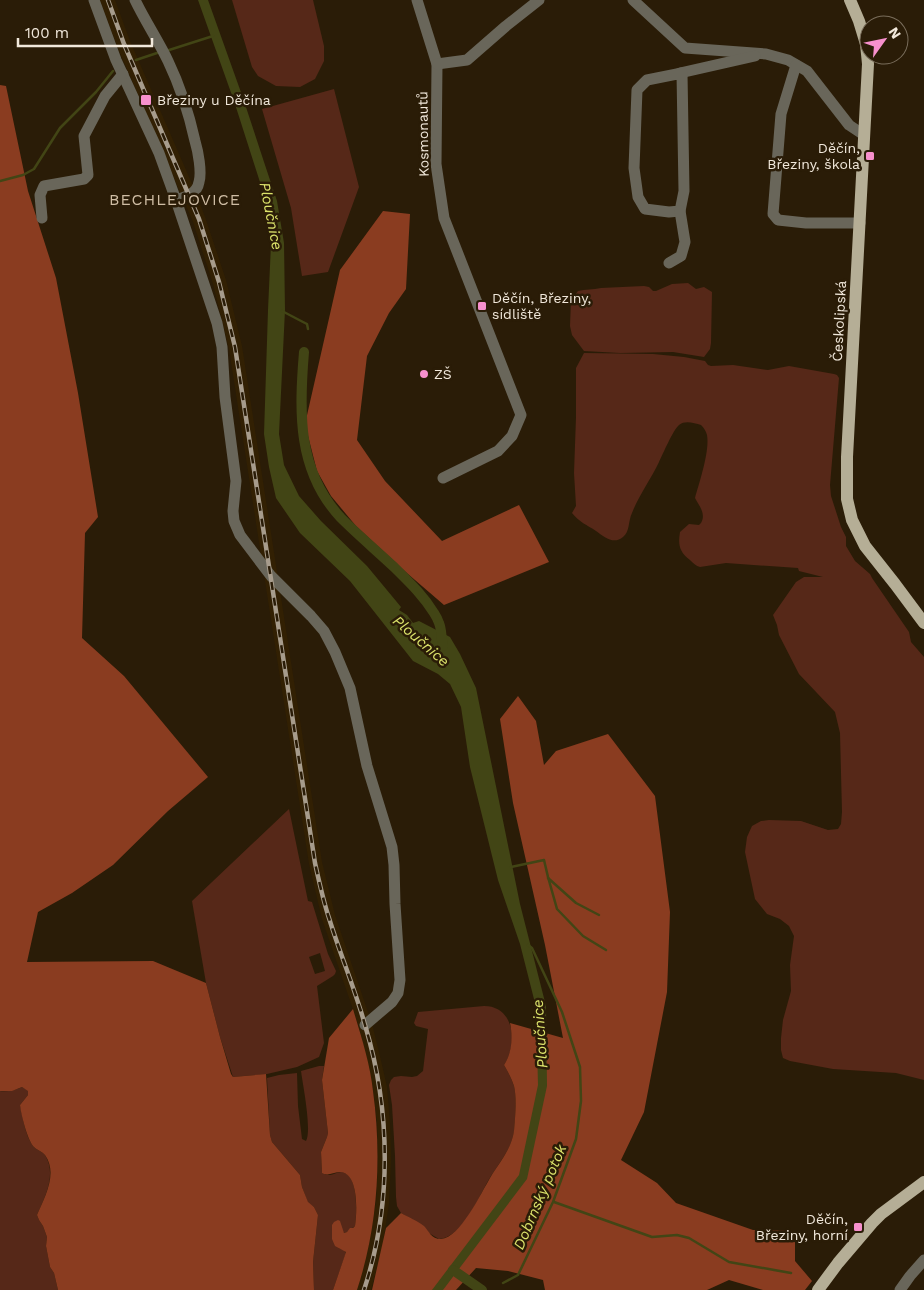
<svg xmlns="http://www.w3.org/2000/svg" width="924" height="1290" font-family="'Work Sans',sans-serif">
  <rect width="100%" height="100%" fill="#2a1c07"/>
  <path fill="#322003" d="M100 0H115L130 41 196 193 205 217 226 280 242 346 322 862 335 915 372 1024 380 1056 387 1087 390 1123 391 1159 389 1204 382 1249 371 1290H357L368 1246 376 1202 378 1159 377 1123 373 1089 359 1027 322 919 309 864 229 349 213 284 193 222 117 46Z"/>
  <g fill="#562818" fill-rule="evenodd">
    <path d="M232 0H313L324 46V61L315 79 300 87 276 86 258 76 252 67Z"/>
    <path d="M334 89 359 187 328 272 302 276 291 208 262 109Z"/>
    <path d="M688 283 696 289 704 287 712 292 711 343 710 349 704 357 673 352 620 353 584 351 572 335 570 326 571 300 578 291C585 289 593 290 601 288L644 286 649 287 653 291H656L672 284Z"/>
    <path d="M584 353 653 354 684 357 705 361 708 365 711 366 733 365 768 370 789 366 834 374 837 375 839 378 830 485 831 496 841 527 846 537V546L855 561 870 574 872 578 909 632 911 642 924 657V1080L896 1073 833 1069 790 1061 783 1058 781 1050V1038L783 1020 791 991 790 965 794 936 789 926 780 919 767 914 755 899 745 852 747 837 752 826 761 821 769 820 801 821 828 830 838 829 841 824 842 812 840 733 835 712 799 674 779 635 777 625 773 615 796 582 804 577H823L799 571 798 568 726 563 700 567C696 566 693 563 690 560 679 552 678 544 680 532L689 524 699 525 701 523C706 514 700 507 695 498 699 483 710 451 707 435 706 431 704 428 701 425 694 423 685 420 679 425 673 430 663 454 659 462 651 479 639 495 632 513 628 521 630 532 623 537 614 545 604 537 596 531 587 525 579 522 572 513L576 506 574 473 576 417V368Z"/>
    <path d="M289 809 308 901 312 902 328 954 336 971 335 974 333 976 317 986 324 1043 319 1057 297 1067 267 1074 233 1077 220 1037 206 983 192 901ZM320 953 325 971 315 974 309 957Z"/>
    <path d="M484 1006C515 1006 518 1045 504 1065 508 1072 512 1079 514 1086 517 1096 515 1122 514 1132 511 1149 500 1162 491 1176 479 1195 464 1237 439 1239L427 1232 424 1227 401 1213 397 1206 396 1197 395 1156 392 1105 389 1085 391 1080 394 1077 401 1076 412 1077 417 1076 423 1071 428 1029 416 1026 414 1023 418 1012Z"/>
    <path d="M319 1066H324L322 1080 328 1133 327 1137 321 1152 322 1173C325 1174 327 1175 330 1175 336 1174 339 1170 345 1173 358 1178 357 1214 355 1226L347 1232 344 1233 342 1230 339 1248 344 1250 346 1253 333 1290H314L313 1262 318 1215 314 1207 308 1203 302 1187 300 1175 272 1142 270 1135 267 1078 279 1075 297 1073 298 1106 302 1139 306 1141C312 1130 303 1086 301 1071Z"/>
    <path d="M22 1087 28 1090V1095L20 1105C23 1118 25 1135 33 1146 36 1150 42 1151 45 1155 57 1174 45 1197 37 1215L39 1220 43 1226 47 1237 46 1246 50 1267 54 1273 58 1290H0V1091C7 1092 16 1090 22 1087Z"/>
  </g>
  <g fill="#8a3c20">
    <path d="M0 85 6 86 28 191 56 278 78 393 98 517 85 533 82 638 124 676 208 777 168 811 113 865 72 893 38 912 27 962 153 961 206 983 220 1037 231 1074 233 1077 266 1074 270 1135 272 1142 300 1175 302 1187 308 1202 314 1207 318 1215 313 1262 314 1290H58L54 1273 50 1267 46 1246 47 1237 43 1226 39 1220 37 1215C45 1197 58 1173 45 1155 42 1151 36 1150 33 1146 27 1138 21 1114 20 1105L28 1095V1091L22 1087 12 1091H0Z"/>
    <path d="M383 211 410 214 406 289 389 313 367 356 357 440 385 481 442 541 519 505 549 562 444 605 408 574 356 526 331 496 317 471 305 424 340 270Z"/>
    <path d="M518 696 536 721 544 765 556 751 608 734 655 796 670 912 667 992 644 1112 621 1160 657 1183 676 1203 753 1230 795 1231V1261L812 1281 805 1290H763L729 1280 707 1290H545L543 1280 508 1271 476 1268 456 1290H372L386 1228 401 1213C408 1217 418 1221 424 1226 429 1231 431 1239 441 1239 460 1238 481 1193 490 1178 499 1163 511 1150 514 1131 515 1119 517 1098 514 1086 512 1079 508 1072 504 1065 512 1053 513 1037 510 1023L563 1038 545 945 513 803 500 719Z"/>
    <path d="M353 1009C361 1036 370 1063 373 1091 382 1157 378 1226 357 1290H333L346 1252 335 1246 332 1239V1225L334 1222 338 1220 340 1221 344 1233 347 1232 350 1228H353L355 1226C357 1213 359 1174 341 1172 334 1171 329 1177 322 1173L321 1152 327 1137 328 1133 322 1080 329 1038Z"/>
  </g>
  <path fill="#424515" d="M198 0H208L243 98 264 162 277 201 284 243 285 310 279 434 284 465 299 496 321 521 367 566 401 607 399 610 407 615 413 623 419 621 450 637 460 654 476 688 520 904 546 1006 547 1086 527 1179 443 1290H432L519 1175 538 1085 536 1007 520 944 498 880 470 767 461 707 450 684 438 674 413 661 350 581 300 533 276 498 269 467 264 434 268 310 271 244 267 204 234 101Z"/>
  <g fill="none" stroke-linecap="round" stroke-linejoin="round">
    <g stroke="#424515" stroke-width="2.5">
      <path d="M166 51 213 36"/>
      <path d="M136 60 160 52"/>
      <path d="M0 181 23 175 34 169 60 128 96 92 113 71"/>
      <path d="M282 311 303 322 307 324 308 329"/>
      <path d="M511 867 544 860 548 877 557 909 583 936 606 950"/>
      <path d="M548 878 576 903 599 915"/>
      <path d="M554 1202 652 1237 677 1235 689 1238 729 1262 791 1273"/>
      <path d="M503 1283 518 1275 553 1202 576 1139 581 1101 580 1067 562 1012 532 948 528 945"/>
    </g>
    <g stroke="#424515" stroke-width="10">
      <path d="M304 352C299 412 297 471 341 518 358 535 377 551 394 567 409 582 423 595 434 613 436 616 438 620 439 623 442 630 441 638 443 646"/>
      <path d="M453 1270 482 1290"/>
    </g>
    <g stroke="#69665a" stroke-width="11">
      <path d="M94 0 116 60 159 153 176 200 217 323 222 347 225 397 236 481 233 511 234 521 240 535 271 576 311 616 324 631 335 652 350 688 367 766 392 847 394 865 395 904 400 980 398 993 392 1002 365 1025"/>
      <path d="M135 0C145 21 158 40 168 61 180 86 189 114 195 141 198 151 202 172 199 182 197 194 186 197 176 200"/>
      <path d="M417 0 437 64 436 164 444 218 521 415 512 436 498 451 443 478"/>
      <path d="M633 0 685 48 766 54 788 60 807 71 849 125 864 135"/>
      <path d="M437 64 467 60 506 26 539 0"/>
      <path d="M796 65 781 114 773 214 778 220 806 223H860"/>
      <path d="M680 73 755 56"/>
      <path d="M682 73 684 191 680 211 669 212 645 209 638 197 634 168 637 90 647 80Z"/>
      <path d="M42 218 40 195 44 186 84 179 88 175 84 136 105 96 123 74"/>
      <path d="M669 263 681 256 685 242 680 211"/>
      <path d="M900 1290 910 1276 924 1260"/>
    </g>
    <g stroke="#b5ae96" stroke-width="12">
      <path d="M850 0 859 21 866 44 868 64 847 457V499L852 520 865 546 895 584 924 623"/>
      <path d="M818 1290 838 1263 872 1223 881 1214 924 1182"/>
    </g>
    <defs>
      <path id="rail" d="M108 0 124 44 199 219 219 282 235 347 315 863C319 881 323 900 329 918 340 954 355 989 365 1025 391 1111 392 1205 364 1290"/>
    </defs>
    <use href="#rail" stroke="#a79c8c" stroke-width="4.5"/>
    <use href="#rail" stroke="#2a1c07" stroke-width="2.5" stroke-dasharray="8" stroke-linecap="butt"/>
  </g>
  <g fill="#f790cd" stroke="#2a1c07" stroke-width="2">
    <rect x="140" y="94" width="12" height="12" rx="2.5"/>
    <rect x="865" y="151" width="10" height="10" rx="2.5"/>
    <rect x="477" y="301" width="10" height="10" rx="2.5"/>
    <circle cx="424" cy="374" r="5"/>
    <rect x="853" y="1222" width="10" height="10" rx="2.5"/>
  </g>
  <g text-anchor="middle" stroke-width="5" stroke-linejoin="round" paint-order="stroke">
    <g font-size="14" fill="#f1e8db" stroke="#2a1c07" text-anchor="start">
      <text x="157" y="105">Březiny u Děčína</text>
      <text x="860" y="153" text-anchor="end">Děčín,<tspan x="860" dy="16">Březiny, škola</tspan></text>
      <text x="492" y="303">Děčín, Březiny,<tspan x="492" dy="16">sídliště</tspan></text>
      <text x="434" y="379">ZŠ</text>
      <text x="848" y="1224" text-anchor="end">Děčín,<tspan x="848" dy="16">Březiny, horní</tspan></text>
    </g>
    <g font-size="14" fill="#f1e8db" stroke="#2a1c07">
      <text transform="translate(423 134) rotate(-91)" y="5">Kosmonautů</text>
      <text transform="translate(839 321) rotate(-87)" y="5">Českolipská</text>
    </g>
    <g font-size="15" font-style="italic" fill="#dce36b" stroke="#2a1c07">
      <text transform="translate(271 216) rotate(79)" y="5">Ploučnice</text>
      <text transform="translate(421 641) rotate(41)" y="5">Ploučnice</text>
      <text transform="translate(540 1034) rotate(-94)" y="5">Ploučnice</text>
      <text transform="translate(540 1197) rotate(-67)" y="5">Dobrnský potok</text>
    </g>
    <g font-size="16" letter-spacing="1" fill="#cfbda4" stroke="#2a1c07">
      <text x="175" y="205">BECHLEJOVICE</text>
    </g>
  </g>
  <g transform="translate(884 40) rotate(57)"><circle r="24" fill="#2a1c07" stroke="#7a6e5c"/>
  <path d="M0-4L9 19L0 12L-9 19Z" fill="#f790cd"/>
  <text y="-8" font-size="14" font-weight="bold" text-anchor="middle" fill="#f1e8db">N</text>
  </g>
  <path d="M18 38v8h134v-8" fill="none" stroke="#f1e8db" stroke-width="2.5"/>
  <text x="25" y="38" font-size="15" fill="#f1e8db" stroke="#2a1c07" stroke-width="4" paint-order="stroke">100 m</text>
</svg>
